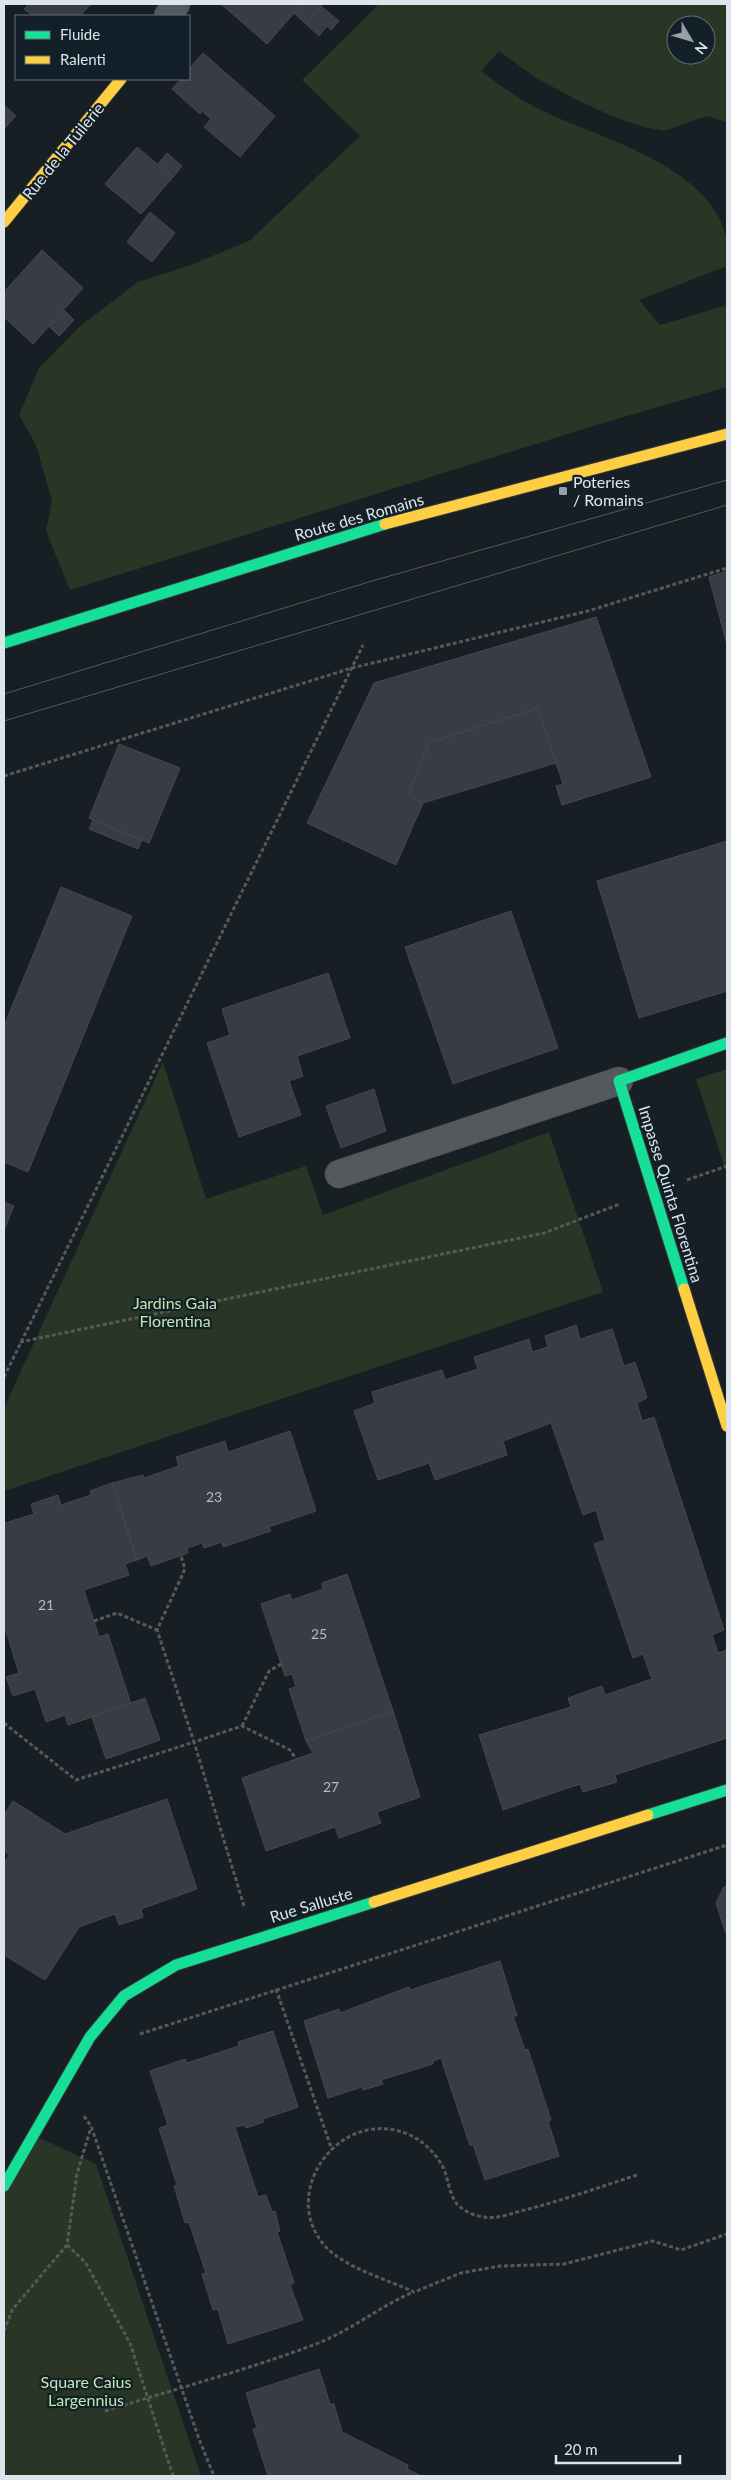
<svg xmlns="http://www.w3.org/2000/svg" width="731" height="2480" font-family="Lato,sans-serif">
  <rect width="100%" height="100%" fill="#181f24"/>
  <g fill="#293525" fill-rule="evenodd">
    <path d="M379 4H727V122L707 116 664 131 644 127 614 117 579 101 536 78 499 51 481 71C501 86 523 102 545 112 605 140 716 168 727 243 728 251 727 259 727 266L639 300 660 325 727 305V387L593 426 70 590 46 531 52 501 36 445 19 415 39 368 79 327 138 282 188 266 249 241 360 136 302 80ZM676 25H706V55H676Z"/>
    <path d="M163 1062 206 1199 306 1166 323 1215 549 1132 603 1292 4 1491V1408Z"/>
    <path d="M727 1069V1174L696 1079Z"/>
    <path d="M33 2135 96 2164 201 2476H4V2186Z"/>
  </g>
  <g fill="#3a3c44" stroke="#46484e">
    <path d="M29 4H91L80 16H33L24 9Z"/>
    <path d="M221 4H302L267 44Z"/>
    <path d="M302 4H319L321 6 306 24 294 13Z"/>
    <path d="M321 6 339 21 331 30 327 26 319 36 306 24Z"/>
    <path d="M203 53 275 116 240 157 204 127 211 119 202 111 200 114 172 89 181 79H189V69Z"/>
    <path d="M4 105 16 116 4 129Z"/>
    <path d="M137 147 173 177 141 214 105 184Z"/>
    <path d="M167 153 182 166 173 177 158 164Z"/>
    <path d="M150 212 175 233 152 262 127 242Z"/>
    <path d="M42 250 83 288 33 344 4 317V292Z"/>
    <path d="M64 310 74 320 59 336 49 326Z"/>
    <path d="M727 571V645L709 577Z"/>
    <path d="M596 617 651 777 562 805 556 786 563 784 538 708 429 743 408 795 423 803 396 865 307 823 374 683Z"/>
    <path d="M538 708 556 763 423 803 408 795 429 743Z"/>
    <path d="M119 744 180 768 149 843 89 818Z"/>
    <path d="M93 820 142 840 138 849 89 829Z"/>
    <path d="M727 841V991L639 1018 597 881Z"/>
    <path d="M61 887 132 916 28 1172 4 1162V1026Z"/>
    <path d="M511 911 558 1048 453 1084 405 947Z"/>
    <path d="M328 973 350 1038 297 1056 303 1076 289 1081 301 1115 239 1137 207 1043 230 1035 222 1009Z"/>
    <path d="M374 1089 386 1131 341 1148 326 1106Z"/>
    <path d="M4 1202 14 1206 4 1230Z"/>
    <path d="M576 1325 580 1339 612 1329 624 1366 635 1362 647 1398 637 1403 642 1421 654 1417 724 1630 712 1635 718 1653 727 1650V1738L615 1775 617 1782 583 1792 580 1784 503 1810 479 1735 571 1707 568 1698 602 1686 605 1695 652 1679 643 1654 633 1658 594 1544 605 1540 596 1510 583 1515 551 1423 503 1441 507 1455 435 1480 429 1463 378 1480 354 1411 375 1403 372 1392 442 1370 445 1380 478 1369 474 1357 529 1339 532 1352 548 1347 545 1336Z"/>
    <path d="M290 1431 316 1511 269 1527 271 1531 223 1547 222 1542 204 1548 202 1543 187 1548 188 1553 151 1566 147 1556 137 1560 112 1483 143 1475 144 1478 179 1466 176 1457 225 1441 228 1452Z"/>
    <path d="M112 1483 137 1560 125 1564 129 1575 84 1590 99 1637 108 1634 131 1704 68 1725 65 1715 46 1722 35 1689 13 1696 6 1677 19 1673 6 1631H4V1519L5 1523 34 1514 31 1504 58 1495 61 1505 91 1495 90 1491Z"/>
    <path d="M347 1574 393 1711 306 1741 289 1689 296 1687 292 1674 285 1676 261 1604 290 1594 292 1600 323 1589 322 1583Z"/>
    <path d="M145 1698 160 1740 106 1759 92 1717Z"/>
    <path d="M393 1711 420 1797 377 1812 381 1823 339 1838 335 1827 266 1851 242 1778 313 1753 306 1741Z"/>
    <path d="M167 1799 197 1889 141 1909 143 1917 119 1925 115 1914 79 1927 45 1980 4 1955V1864L9 1855 4 1851V1815L13 1801 65 1834Z"/>
    <path d="M727 1886V1937L716 1903 724 1887Z"/>
    <path d="M500 1961 517 2016H513L525 2050 528 2049 551 2120 548 2121 559 2156 485 2180 473 2144 470 2146 441 2058 433 2061V2064L381 2080 383 2084 363 2090 362 2087 328 2098 304 2021 339 2009 340 2013 409 1987 410 1990Z"/>
    <path d="M273 2031 298 2107 263 2119 264 2122 246 2128 244 2125 235 2127 258 2197 266 2195 272 2212 275 2211 280 2231 277 2232 294 2283 290 2285 303 2320 228 2344 218 2309 213 2310 202 2274 206 2273 189 2222 185 2223 174 2186 177 2185 159 2128 168 2125 150 2071 185 2059 187 2063 239 2046 238 2042Z"/>
    <path d="M319 2369 330 2404H334L342 2432 408 2465 407 2469 421 2476H268L253 2429 257 2428 246 2393Z"/>
  </g>
  <g fill="none" stroke-linecap="round" stroke-linejoin="round">
    <defs>
      <g id="street">
        <path d="M168 16 176 4"/>
        <path d="M339 1174 619 1081"/>
      </g>
      <g id="fast">
        <path d="M4 643 385 524"/>
        <path d="M684 1289 619 1081 727 1043"/>
        <path d="M648 1815 727 1790"/>
        <path d="M4 2186 90 2037 124 1996 176 1965 374 1902"/>
      </g>
      <g id="slow">
        <path d="M4 222 121 79"/>
        <path d="M385 524 727 434"/>
        <path d="M684 1289 727 1426"/>
        <path d="M374 1902 648 1815"/>
      </g>
    </defs>
    <use href="#street" stroke="#34393d" stroke-width="29"/>
    <use href="#fast" stroke="#34393d" stroke-width="13"/>
    <use href="#slow" stroke="#34393d" stroke-width="13"/>
    <g stroke="#54595d" stroke-width="3" stroke-dasharray="4 2.5" stroke-linecap="butt">
      <path d="M4 776 352 668 588 611 727 568"/>
      <path d="M687 1180 727 1166"/>
      <path d="M20 1342 544 1233 620 1204"/>
      <path d="M4 1377 363 645"/>
      <path d="M94 1621 117 1613 157 1630"/>
      <path d="M4 1723 76 1780 194 1742 157 1630 185 1569 181 1556"/>
      <path d="M242 1726 269 1671 281 1664"/>
      <path d="M244 1906 194 1742 242 1726 290 1750 296 1759"/>
      <path d="M276 1989 332 2150"/>
      <path d="M140 2034 727 1845"/>
      <path d="M84 2116 91 2126 199 2439 214 2476"/>
      <path d="M637 2175C597 2188 558 2202 517 2212 507 2215 495 2219 484 2217 474 2216 460 2210 455 2201 448 2190 448 2176 442 2165 432 2148 415 2134 395 2130 331 2117 280 2198 326 2247 346 2268 388 2280 414 2292L461 2273 500 2266 564 2264 653 2241 681 2250 727 2234"/>
      <path d="M67 2245 85 2262 130 2343 173 2476"/>
      <path d="M4 2331 12 2310 67 2245 77 2174 91 2127"/>
      <path d="M105 2411C175 2389 247 2370 316 2344 350 2331 379 2307 413 2292"/>
    </g>
    <use href="#street" stroke="#53595d" stroke-width="28"/>
    <use href="#fast" stroke="#16e098" stroke-width="11"/>
    <use href="#slow" stroke="#ffcf43" stroke-width="11"/>
    <g stroke="#545a5e" stroke-width="1">
      <path d="M4 694 372 581 727 480"/>
      <path d="M4 721 727 505"/>
    </g>
  </g>
  <rect fill="#97a0a5" stroke="#132029" stroke-width="2" x="558" y="486" width="10" height="10" rx="2.5"/>
  <g text-anchor="middle" stroke-width="4.5" stroke-linejoin="round" paint-order="stroke">
    <g font-size="14" fill="#b4bbc1">
      <text x="214" y="1502">23</text>
      <text x="46" y="1610">21</text>
      <text x="319" y="1639">25</text>
      <text x="331" y="1792">27</text>
    </g>
    <g font-size="16" fill="#dce5eb" stroke="#132029">
      <text transform="translate(63 151) rotate(-51)" y="6">Rue de la Tuilerie</text>
      <text transform="translate(359 517) rotate(-16)" y="6">Route des Romains</text>
      <text transform="translate(671 1194) rotate(73)" y="6">Impasse Quinta Florentina</text>
      <text transform="translate(311 1905) rotate(-17)" y="6">Rue Salluste</text>
    </g>
    <g font-size="16" fill="#dce5eb" stroke="#132029" text-anchor="start">
      <text x="573" y="488">Poteries<tspan x="573" dy="18">/ Romains</tspan></text>
    </g>
    <g font-size="16" fill="#c3e7ab" stroke="#132029">
      <text x="175" y="1309">Jardins Gaia<tspan x="175" dy="18">Florentina</tspan></text>
      <text x="86" y="2388">Square Caius<tspan x="86" dy="18">Largennius</tspan></text>
    </g>
  </g>
  <rect width="731" height="2480" fill="none" stroke="#dce5eb" stroke-width="10"/>
  <rect x="15" y="15" width="175" height="65" fill="#132029" stroke="#636f77"/>
  <rect x="25" y="31" width="25" height="8" fill="#16e098" stroke="#636f77"/>
  <text x="60" y="40" font-size="15" fill="#dce5eb">Fluide</text>
  <rect x="25" y="56" width="25" height="8" fill="#ffcf43" stroke="#636f77"/>
  <text x="60" y="65" font-size="15" fill="#dce5eb">Ralenti</text>
  <g transform="translate(691 40) rotate(128)"><circle r="24" fill="#132029" stroke="#636f77"/>
  <path d="M0-4L9 19L0 12L-9 19Z" fill="#97a0a5"/>
  <text y="-8" font-size="14" font-weight="bold" text-anchor="middle" fill="#dce5eb">N</text>
  </g>
  <path d="M556 2455v8h124v-8" fill="none" stroke="#dce5eb" stroke-width="2.5"/>
  <text x="564" y="2455" font-size="15" fill="#dce5eb" stroke="#132029" stroke-width="4" paint-order="stroke">20 m</text>
</svg>
